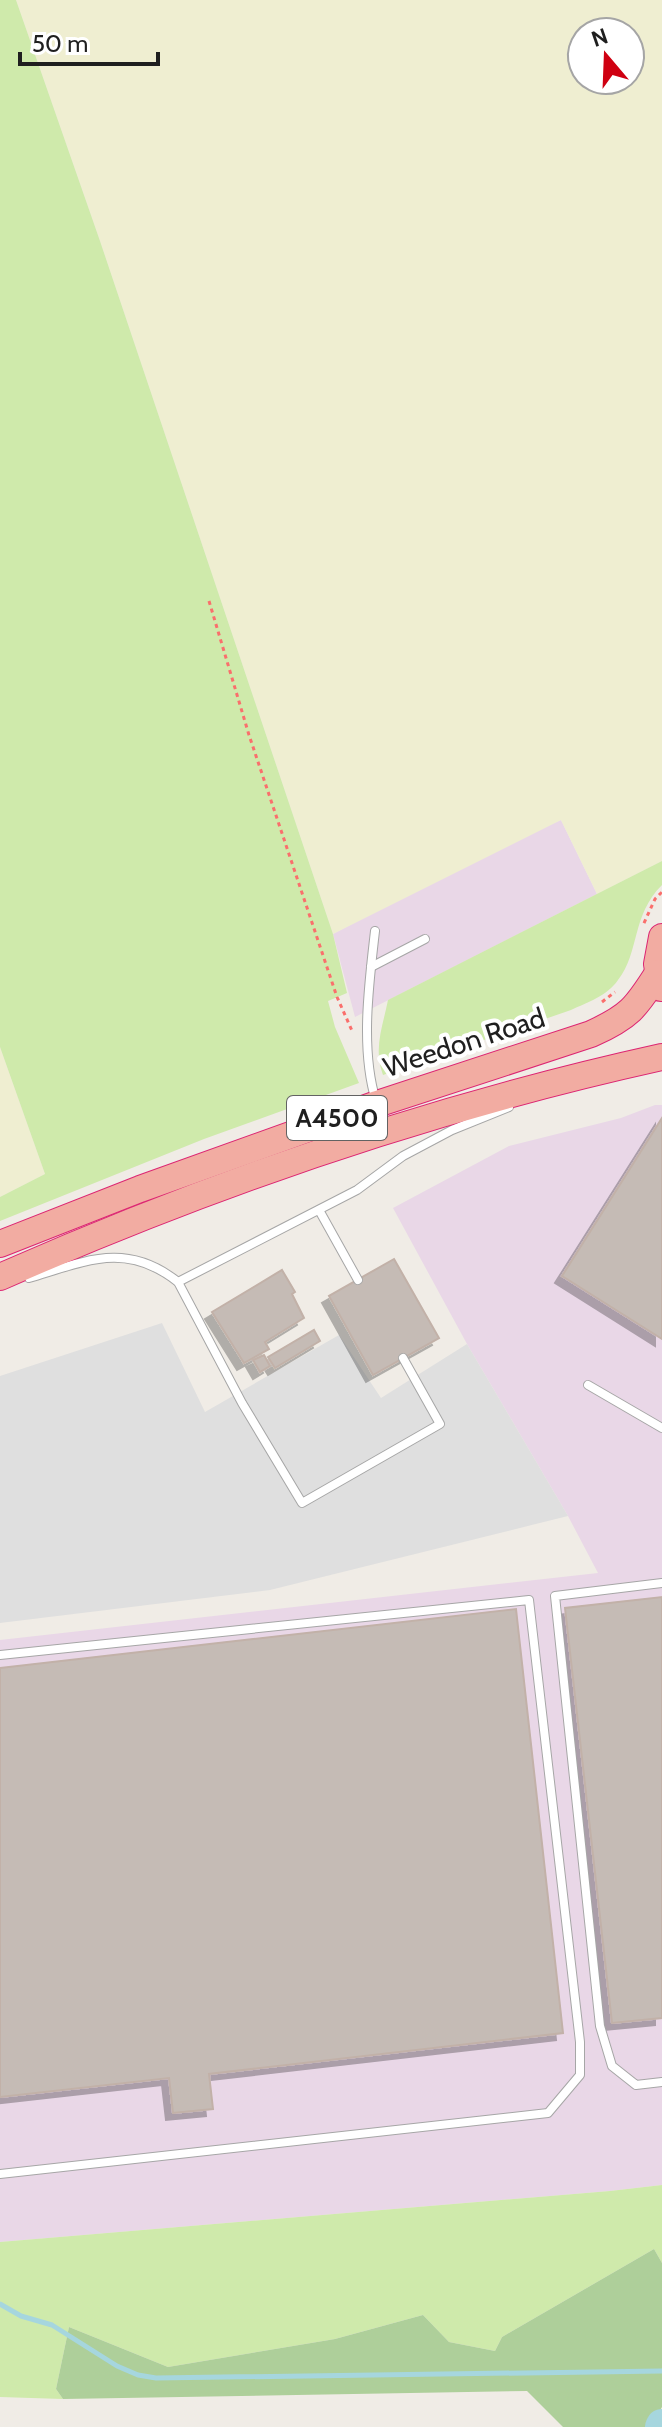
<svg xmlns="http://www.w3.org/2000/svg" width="662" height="2427" font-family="Cabin,sans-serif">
  <defs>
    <filter id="shadow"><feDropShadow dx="-7" dy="7" stdDeviation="0" flood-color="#0004"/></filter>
  </defs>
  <rect width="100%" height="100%" fill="#f0ece6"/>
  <g fill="#e9d7e7">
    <path d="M561 820 597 894 355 1017 333 934 487 852Z"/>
    <path d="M655 1105H662V2185L610 2191 0 2242V1640L598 1573 568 1516 467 1344 393 1208 509 1146 621 1118Z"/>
  </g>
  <g fill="#efeed1" fill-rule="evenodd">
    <path d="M16 0H662V861L597 894 561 820 333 934 100 241ZM582 32H630V80H582Z"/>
    <path d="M0 1047 45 1174 0 1197Z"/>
  </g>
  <g fill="#cfeaab">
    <path d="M0 0H16L100 241 333 934 347 993 328 1001 335 1027 359 1083 204 1139 0 1221V1197L45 1174 0 1047Z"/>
    <path d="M662 861V885C631 916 640 952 618 980 607 996 588 1002 571 1010L383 1075C373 1048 383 1026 388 1000Z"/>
    <path d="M662 2185V2263L654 2249 502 2337 495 2351 449 2342 423 2315 335 2339 168 2367 69 2327 56 2389 63 2399 0 2397V2242L610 2191Z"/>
  </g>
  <path fill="#aecf9a" d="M654 2249 662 2263V2407L651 2427H563L527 2391 63 2399 56 2389 69 2327 168 2367 335 2339 423 2315 449 2342 495 2351 502 2337Z"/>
  <path fill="#dfdfdf" d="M162 1323 205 1412 339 1335 381 1398 467 1344 568 1516 270 1590 0 1623V1376Z"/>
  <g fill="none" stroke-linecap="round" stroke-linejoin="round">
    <path stroke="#a6d6de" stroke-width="5" d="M0 2304 21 2316 52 2325 117 2366 138 2375 156 2378 662 2371"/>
    <path stroke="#a6d6de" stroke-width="32" d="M661 2427 662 2425"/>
  </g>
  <g fill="#c5bbb5" stroke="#c2b1a8" stroke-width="2" filter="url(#shadow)">
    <path d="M662 1118V1339L562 1276Z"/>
    <path d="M394 1259 439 1338 373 1375 329 1296Z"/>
    <path d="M282 1270 295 1292 292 1294 304 1318 265 1342 269 1349 244 1363 212 1312Z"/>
    <path d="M314 1330 320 1341 275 1368 268 1357Z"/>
    <path d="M264 1355 270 1366 260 1372 253 1360Z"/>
    <path d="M662 1597V2018L612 2023 565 1608Z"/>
    <path d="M516 1609 563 2033 209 2074 213 2109 173 2113 169 2078 0 2097V1668Z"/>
  </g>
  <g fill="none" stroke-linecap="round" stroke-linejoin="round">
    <defs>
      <g id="service">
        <path d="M375 931C369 984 360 1049 376 1101"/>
        <path d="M371 967 425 939"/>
        <path d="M319 1210 358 1280"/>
        <path d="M29 1278C86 1261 126 1241 178 1282L242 1403 302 1503 440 1424 403 1358"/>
        <path d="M178 1282 357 1190 403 1156 452 1130 509 1107"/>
        <path d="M588 1385 662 1428"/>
        <path d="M662 1583 555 1596 600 2026 612 2066 636 2085 662 2082"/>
        <path d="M0 1655 529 1600 580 2042V2075L548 2113 0 2174"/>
      </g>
      <g id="trunk">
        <path d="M661 988 657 964 662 937"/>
        <path d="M0 1244 140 1189 377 1104 591 1034C629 1017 636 1008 658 973"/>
        <path d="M0 1277C213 1183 435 1107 662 1057"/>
      </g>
    </defs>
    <use href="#service" stroke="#a6a6a6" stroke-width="10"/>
    <use href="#trunk" stroke="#dc2572" stroke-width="28"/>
    <g stroke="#fa6f6c" stroke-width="3" stroke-dasharray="4 4" stroke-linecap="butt">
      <path d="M209 601 249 735 337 997 353 1033"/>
      <path d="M644 923 655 899 662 892"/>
      <path d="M602 1002 615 992"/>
    </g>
    <use href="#service" stroke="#fff" stroke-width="8"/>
    <use href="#trunk" stroke="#f2aca2" stroke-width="26"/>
  </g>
  <g text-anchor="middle" stroke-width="8" stroke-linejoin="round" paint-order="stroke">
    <rect fill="#fff" stroke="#626262" stroke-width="2" x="287" y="1096" width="100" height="44" rx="6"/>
    <g font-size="26" font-weight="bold" fill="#1f1f1f">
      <text x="337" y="1127">A4500</text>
    </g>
    <g font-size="28" fill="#1f1f1f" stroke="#fff">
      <text transform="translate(464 1042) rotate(-18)" y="10">Weedon Road</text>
    </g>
  </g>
  <g transform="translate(606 56) rotate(341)"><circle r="38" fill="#ffffff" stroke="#a5a5a5" stroke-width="2"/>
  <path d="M0-6L14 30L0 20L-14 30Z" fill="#cf0011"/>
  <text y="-12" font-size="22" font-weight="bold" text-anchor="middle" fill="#1f1f1f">N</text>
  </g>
  <path d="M20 52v12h138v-12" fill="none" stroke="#1f1f1f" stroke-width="4"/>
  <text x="32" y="52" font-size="24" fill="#1f1f1f" stroke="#ffffff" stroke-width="6" paint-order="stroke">50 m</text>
</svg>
